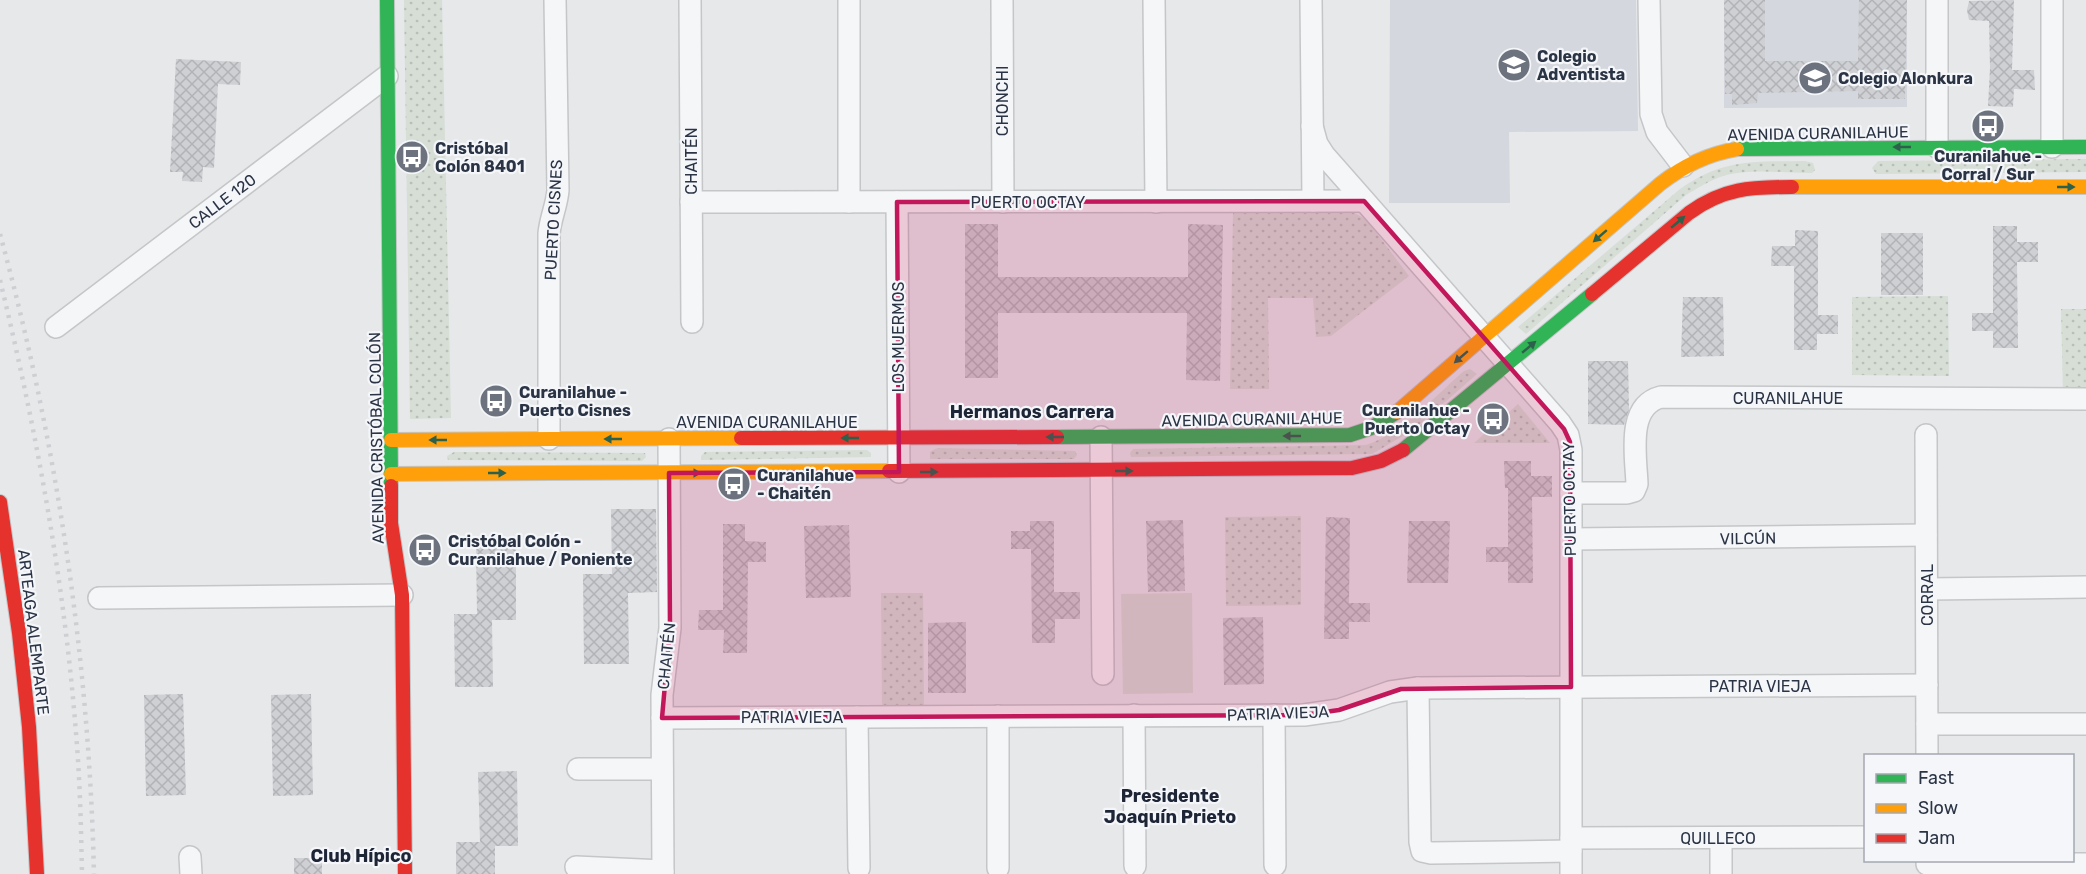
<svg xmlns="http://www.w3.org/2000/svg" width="2086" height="874" font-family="Rubik,sans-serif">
  <defs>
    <pattern id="green-dots" width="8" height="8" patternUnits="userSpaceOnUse" patternTransform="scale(1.5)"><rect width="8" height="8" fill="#d6ded6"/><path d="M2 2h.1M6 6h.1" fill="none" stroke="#b8bfb9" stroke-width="1.8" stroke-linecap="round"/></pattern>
    <pattern id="building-cross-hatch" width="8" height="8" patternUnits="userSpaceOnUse" patternTransform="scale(1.5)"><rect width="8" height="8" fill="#ced0d3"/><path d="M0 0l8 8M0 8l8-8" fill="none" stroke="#b1b3b6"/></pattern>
  </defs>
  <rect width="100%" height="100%" fill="#e6e8ea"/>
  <g fill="#d4d7dd">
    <path d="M1390 0H1636L1638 131 1509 132 1510 203H1389Z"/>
    <path d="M1724 0H1907V107L1724 108Z"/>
  </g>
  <g fill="url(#green-dots)">
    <path d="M404 0H442L451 418 410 419Z"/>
    <path d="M2086 159V172L1876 174 1872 168 1878 161Z"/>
    <path d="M1805 161 1813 163 1815 170 1812 173C1784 173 1750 168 1723 176 1710 180 1698 188 1686 195L1526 334 1518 327 1680 189C1724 158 1754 162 1805 161Z"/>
    <path d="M1350 211 1366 219 1409 276 1331 336 1316 337 1313 298H1268L1269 389H1230L1233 213Z"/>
    <path d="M1948 296 1949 376 1852 375V297Z"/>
    <path d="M2061 309H2086V391H2063Z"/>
    <path d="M1470 369 1477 374 1413 430 1372 454 1131 457 1130 453 1133 449 1366 445C1403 433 1435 396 1464 371Z"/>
    <path d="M1518 404 1550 443H1474Z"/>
    <path d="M937 448 1075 451 1077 455 1074 459H930V452Z"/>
    <path d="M867 450 871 453V457L701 460V456L705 452Z"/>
    <path d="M454 452 645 453 646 457 642 461 448 460 447 456Z"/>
    <path d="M1301 516V605L1226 606 1225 517Z"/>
    <path d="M881 593H923L924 706H882Z"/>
  </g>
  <path fill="#d6ded6" d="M1192 593 1193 693 1123 694 1121 594Z"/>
  <g fill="url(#building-cross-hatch)">
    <path d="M1724 0H1765V61H1858L1859 0H1907L1905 99H1858V91L1758 93 1757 103 1732 105V94H1725Z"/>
    <path d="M2014 0 2012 70H2034L2035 90 2014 89 2013 107 1988 106 1990 68 1989 21 1969 20 1967 10 1969 1Z"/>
    <path d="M176 59 241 62 240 85 218 84 214 168 203 167 202 182 182 181 183 172H170Z"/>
    <path d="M965 224H998V277H1188V224L1223 225 1220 381 1186 380 1187 313H998V378H965Z"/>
    <path d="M1993 226H2017V242H2038V262H2017L2018 348H1993V331H1972V313H1993Z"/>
    <path d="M1795 230 1818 231V315H1838V334H1817V350H1794V266H1771L1772 246H1795Z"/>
    <rect x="1881" y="233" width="42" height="62"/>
    <path d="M1683 297H1723L1724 356 1681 357Z"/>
    <path d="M1588 361H1628L1629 410 1624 425 1588 424Z"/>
    <path d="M1504 461H1531V476H1552V497H1532L1533 583H1508V562H1486V547H1508V488H1505Z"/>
    <path d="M611 509H656L657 592 628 593 629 664H584L583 574H612Z"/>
    <path d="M1326 517 1350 518 1349 603H1370V622H1349V639H1324Z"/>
    <path d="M1183 520 1185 591 1148 592 1146 521Z"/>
    <path d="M1030 521H1054V592H1080V619H1055V643H1032L1031 549H1011V531H1030Z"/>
    <path d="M1409 521H1450L1448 583H1407Z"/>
    <path d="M723 524H745V541L766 542V562H748L747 653H723L724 630H698L699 610H723Z"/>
    <path d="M849 525 851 597 806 598 804 526Z"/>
    <path d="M516 545V620H492L493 687H455L454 614H477L476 546Z"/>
    <path d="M1263 617 1264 684 1224 685 1223 618Z"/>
    <path d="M966 622V693H928V623Z"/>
    <path d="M183 694 186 795 146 796 144 695Z"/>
    <path d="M311 694 313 795 273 796 271 695Z"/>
    <path d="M517 771 518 846H495V874H456V842H480L478 772Z"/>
    <rect x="294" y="858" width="28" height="16"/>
  </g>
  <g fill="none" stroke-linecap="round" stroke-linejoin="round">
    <defs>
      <g id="street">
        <path d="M690 0 692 322"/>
        <path d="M849 0V202"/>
        <path d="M1002 0 1003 202"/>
        <path d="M1154 0 1156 202"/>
        <path d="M1311 0 1313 201"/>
        <path d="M1649 0 1651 114 1657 132 1683 166"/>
        <path d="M1937 0V147"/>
        <path d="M1312 126 1317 144 1324 155 1560 423 1568 435 1571 450V874"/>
        <path d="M2052 147V0"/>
        <path d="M691 202 1364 201"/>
        <path d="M897 202 899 472"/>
        <path d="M56 327 387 76"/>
        <path d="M1926 435 1927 756"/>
        <path d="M1101 437 1103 674"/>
        <path d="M549 439V234C550 219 557 205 558 190L555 0"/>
        <path d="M1571 493H1627L1634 491 1637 484C1636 456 1626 406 1661 397L2086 399"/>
        <path d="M1571 539 1926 535"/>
        <path d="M1927 589 2086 587"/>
        <path d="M99 598 402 595"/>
        <path d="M1418 688 1420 842 1422 851 1431 853 1571 851"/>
        <path d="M1134 715 1135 866"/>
        <path d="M1274 715 1275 865"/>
        <path d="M998 716V868"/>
        <path d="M857 717 859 868"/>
        <path d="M662 718 1304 715 1339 710 1390 692 1418 688 1927 685"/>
        <path d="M1927 724H2086"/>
        <path d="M578 769H662"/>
        <path d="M1571 838 1866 837"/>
        <path d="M190 857 191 874"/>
        <path d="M1927 864H2086"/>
        <path d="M576 867 663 871"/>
        <path d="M663 874 662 695 670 628 669 439"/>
        <path d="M1721 874V838"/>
      </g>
      <g id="fast">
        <path d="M387 0 391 486"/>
        <path d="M1737 149 2086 147"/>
        <path d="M1057 437 1350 435 1371 428 1397 412"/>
        <path d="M1403 450 1592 294"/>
      </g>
      <g id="slow">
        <path d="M1792 187H2086"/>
        <path d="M1397 412 1660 184C1683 166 1707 154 1737 149"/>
        <path d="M391 440 741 438"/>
        <path d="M391 474 889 471"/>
      </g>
      <g id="jam">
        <path d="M1592 294 1689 213C1723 188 1751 187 1792 187"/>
        <path d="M741 438 1057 437"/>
        <path d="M889 471 1352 468 1381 461 1403 450"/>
        <path d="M391 486V523L402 595 405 874"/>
        <path d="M0 502 19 633 29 727 37 874"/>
      </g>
    </defs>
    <use href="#street" stroke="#c4c6c8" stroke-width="24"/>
    <use href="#fast" stroke="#c4c6c8" stroke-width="16"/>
    <use href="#slow" stroke="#c4c6c8" stroke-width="16"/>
    <use href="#jam" stroke="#c4c6c8" stroke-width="16"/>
    <use href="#street" stroke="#f5f6f7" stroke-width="21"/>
    <use href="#fast" stroke="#30b455" stroke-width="14"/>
    <use href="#slow" stroke="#ff9f0a" stroke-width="14"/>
    <use href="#jam" stroke="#e5322d" stroke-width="14"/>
    <g stroke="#cecfd2" stroke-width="4.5" stroke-dasharray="3 6" stroke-linecap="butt">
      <path d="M0 234C57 443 89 658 94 874"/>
      <path d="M0 280C36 429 64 580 76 733 80 780 81 827 82 874"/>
    </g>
  </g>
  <defs><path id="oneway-solid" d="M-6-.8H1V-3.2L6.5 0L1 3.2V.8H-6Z" transform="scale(1.5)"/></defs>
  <g fill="#2d614b">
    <use href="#oneway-solid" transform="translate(1902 147) rotate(180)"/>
    <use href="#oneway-solid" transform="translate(2066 187)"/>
    <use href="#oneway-solid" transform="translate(1678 222) rotate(-40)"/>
    <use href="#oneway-solid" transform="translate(1600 236) rotate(139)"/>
    <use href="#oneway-solid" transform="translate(1529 347) rotate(-40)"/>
    <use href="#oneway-solid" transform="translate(1461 357) rotate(139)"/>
    <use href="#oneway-solid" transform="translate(1292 436) rotate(180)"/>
    <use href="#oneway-solid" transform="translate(1055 437) rotate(180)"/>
    <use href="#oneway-solid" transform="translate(850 438) rotate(180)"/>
    <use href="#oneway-solid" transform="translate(613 439) rotate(180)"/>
    <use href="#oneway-solid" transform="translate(438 440) rotate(180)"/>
    <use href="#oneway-solid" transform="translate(1124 471)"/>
    <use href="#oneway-solid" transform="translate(929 472)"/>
    <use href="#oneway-solid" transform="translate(497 473)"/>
    <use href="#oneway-solid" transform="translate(692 473)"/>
  </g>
  <path fill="#c2185b" fill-opacity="0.2" stroke="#c2185b" stroke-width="4.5" stroke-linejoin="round" d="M1364 201 1564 429 1570 442 1571 687 1401 689 1339 710 1304 715 662 718 670 628 669 473 899 472 897 202Z"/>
  <defs>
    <symbol id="school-disc" viewBox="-11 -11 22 22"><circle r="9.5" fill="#6c737f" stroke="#f4f6f9"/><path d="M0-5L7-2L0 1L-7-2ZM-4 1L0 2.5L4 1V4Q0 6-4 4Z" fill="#fff"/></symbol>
    <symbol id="bus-disc" viewBox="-11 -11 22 22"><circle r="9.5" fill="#6c737f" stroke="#f4f6f9"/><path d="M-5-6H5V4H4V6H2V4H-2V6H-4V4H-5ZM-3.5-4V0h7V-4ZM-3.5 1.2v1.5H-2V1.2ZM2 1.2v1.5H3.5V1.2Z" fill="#fff"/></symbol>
  </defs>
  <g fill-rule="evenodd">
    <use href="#school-disc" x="1495" y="46" width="38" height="38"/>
    <use href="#school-disc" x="1796" y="59" width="38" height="38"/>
    <use href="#bus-disc" x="1969" y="107" width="38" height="38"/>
    <use href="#bus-disc" x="393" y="138" width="38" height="38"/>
    <use href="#bus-disc" x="477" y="382" width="38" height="38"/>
    <use href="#bus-disc" x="1474" y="400" width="38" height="38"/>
    <use href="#bus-disc" x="715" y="465" width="38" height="38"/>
    <use href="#bus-disc" x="406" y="531" width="38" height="38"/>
  </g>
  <g text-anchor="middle" stroke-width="4.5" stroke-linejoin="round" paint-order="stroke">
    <g font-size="16" font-weight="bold" fill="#2b3445" stroke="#f4f6f9" text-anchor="start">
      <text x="1537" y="62">Colegio<tspan x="1537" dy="18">Adventista</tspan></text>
      <text x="1838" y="84">Colegio Alonkura</text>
      <text x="435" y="154">Cristóbal<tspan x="435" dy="18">Colón 8401</tspan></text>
      <text x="1988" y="162" text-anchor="middle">Curanilahue -<tspan x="1988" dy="18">Corral / Sur</tspan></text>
      <text x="519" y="398">Curanilahue -<tspan x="519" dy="18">Puerto Cisnes</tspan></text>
      <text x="1470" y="416" text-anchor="end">Curanilahue -<tspan x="1470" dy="18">Puerto Octay</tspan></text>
      <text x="757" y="481">Curanilahue<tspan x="757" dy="18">- Chaitén</tspan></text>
      <text x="448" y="547">Cristóbal Colón -<tspan x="448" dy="18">Curanilahue / Poniente</tspan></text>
    </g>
    <g font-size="16" fill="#2b3445" stroke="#f4f6f9">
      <text transform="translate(1002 101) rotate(-90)" y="6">CHONCHI</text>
      <text transform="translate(1818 133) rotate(-1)" y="6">AVENIDA CURANILAHUE</text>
      <text transform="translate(691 161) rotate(-90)" y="6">CHAITÉN</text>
      <text transform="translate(222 201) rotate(-37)" y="6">CALLE 120</text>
      <text x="1028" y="208">PUERTO OCTAY</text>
      <text transform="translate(553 220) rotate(-87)" y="6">PUERTO CISNES</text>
      <text transform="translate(898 337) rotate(-90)" y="6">LOS MUERMOS</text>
      <text x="1788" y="404">CURANILAHUE</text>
      <text transform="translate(1252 419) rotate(-1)" y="6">AVENIDA CURANILAHUE</text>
      <text x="767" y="428">AVENIDA CURANILAHUE</text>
      <text transform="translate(376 438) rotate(-91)" y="6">AVENIDA CRISTÓBAL COLÓN</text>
      <text transform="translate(1569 499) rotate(-91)" y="6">PUERTO OCTAY</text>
      <text transform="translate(1748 538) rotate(-1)" y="6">VILCÚN</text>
      <text transform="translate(1927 595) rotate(-90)" y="6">CORRAL</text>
      <text transform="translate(34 632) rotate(83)" y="6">ARTEAGA ALEMPARTE</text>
      <text transform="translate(666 656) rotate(-84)" y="6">CHAITÉN</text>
      <text x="1760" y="692">PATRIA VIEJA</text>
      <text transform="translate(1278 713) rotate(-2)" y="6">PATRIA VIEJA</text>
      <text x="792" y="723">PATRIA VIEJA</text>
      <text x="1718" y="844">QUILLECO</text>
    </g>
    <g font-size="18" font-weight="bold" fill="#1d2536" stroke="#f4f6f9">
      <text x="1032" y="418">Hermanos Carrera</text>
      <text x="1170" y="802">Presidente<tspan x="1170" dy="21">Joaquín Prieto</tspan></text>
      <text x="361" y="862">Club Hípico</text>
    </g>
  </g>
  <rect x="1864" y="754" width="210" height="108" fill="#f4f6f9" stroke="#a4a8b1" stroke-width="1.5"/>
  <rect x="1876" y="774" width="30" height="9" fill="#30b455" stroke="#a4a8b1" stroke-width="1.5"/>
  <text x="1918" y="784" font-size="18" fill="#2b3445">Fast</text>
  <rect x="1876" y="804" width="30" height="9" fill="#ff9f0a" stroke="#a4a8b1" stroke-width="1.5"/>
  <text x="1918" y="814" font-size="18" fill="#2b3445">Slow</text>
  <rect x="1876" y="834" width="30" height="9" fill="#e5322d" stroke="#a4a8b1" stroke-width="1.5"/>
  <text x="1918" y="844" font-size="18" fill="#2b3445">Jam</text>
</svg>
